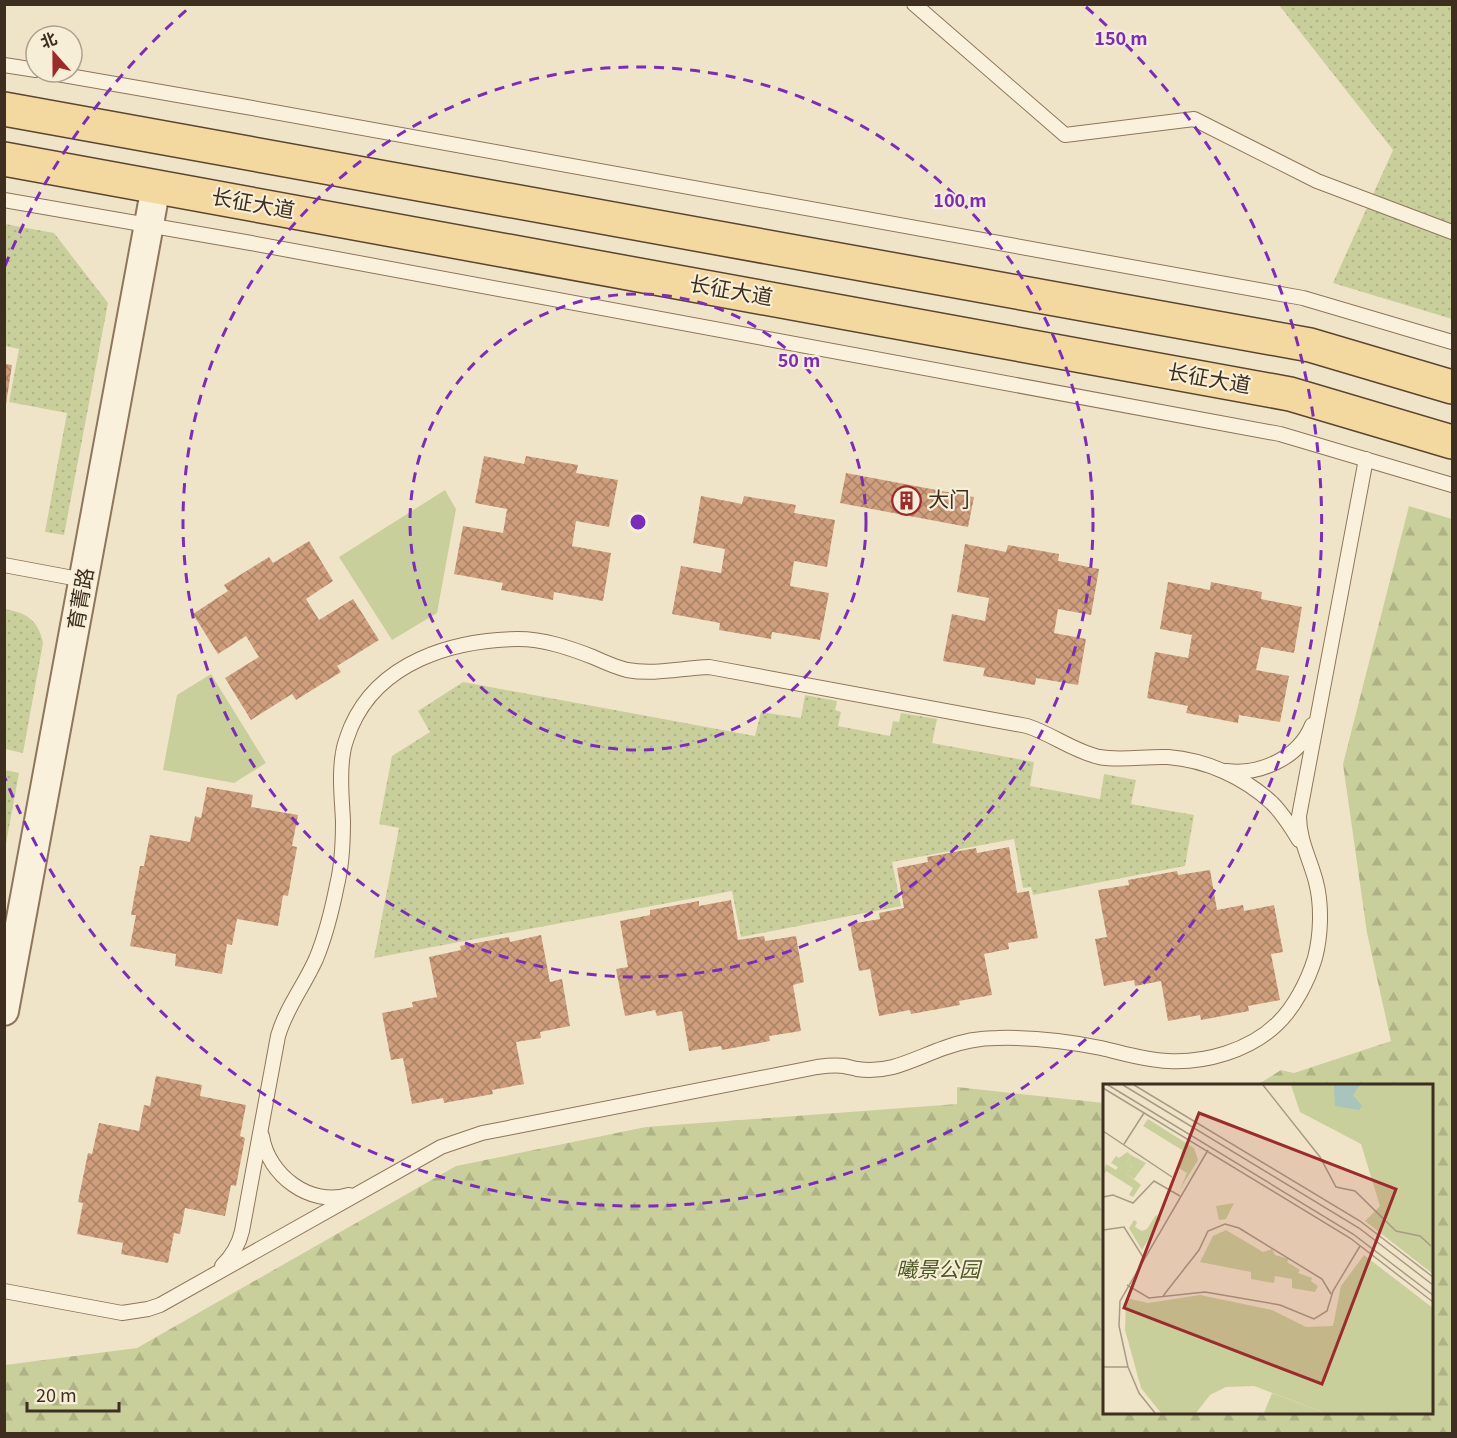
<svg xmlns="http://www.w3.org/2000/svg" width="1457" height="1438" font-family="Georgia,'Noto Sans SC',serif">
  <defs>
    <pattern id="grass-dots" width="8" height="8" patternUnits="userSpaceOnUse" patternTransform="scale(1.5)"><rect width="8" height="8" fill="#c9cf9b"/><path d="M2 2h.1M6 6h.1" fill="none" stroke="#aeb285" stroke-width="1.8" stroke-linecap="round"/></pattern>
    <pattern id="forest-firs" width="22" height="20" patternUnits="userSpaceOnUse" patternTransform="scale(1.5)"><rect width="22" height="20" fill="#c9cf9b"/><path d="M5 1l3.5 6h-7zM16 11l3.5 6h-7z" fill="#aeb285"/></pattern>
    <pattern id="building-cross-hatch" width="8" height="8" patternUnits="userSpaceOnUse" patternTransform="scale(1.5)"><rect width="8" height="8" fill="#cf9f7d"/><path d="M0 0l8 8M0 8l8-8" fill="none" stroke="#a98266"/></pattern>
  </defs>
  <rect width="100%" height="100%" fill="#f0e4c8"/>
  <g fill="url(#grass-dots)">
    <path d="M1279 5H1452V319L1333 283 1393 150Z"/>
    <path d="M5 224 54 233 108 303 64 535 45 532 67 413 9 402 19 349 5 346Z"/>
    <path d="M5 609C27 613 38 620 43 643L23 753 5 749Z"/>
    <path d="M463 682 755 736 761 712 801 718 805 695 837 701 835 710 841 712 838 726 890 736 893 721 899 722 901 713 937 719 932 743 1034 762 1030 786 1100 799 1104 774 1136 780 1131 804 1194 815 1185 866 1033 895 1031 887 1023 888 1014 839 892 862 901 906 741 937 732 891 374 958 399 828 379 824 392 756 430 732 418 711Z"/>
    <path d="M5 770 19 773 5 849 4 770Z"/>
  </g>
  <path fill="url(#forest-firs)" d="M1409 506 1452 519V1433H5V1365L137 1348 456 1166 646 1127 957 1104V1087L1104 1103V1412H1432V1086L1257 1085 1281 1070 1294 1073 1391 1041 1367 933 1343 764Z"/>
  <g fill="#c9cf9b">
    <path d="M445 490 456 509 437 613 392 640 339 557Z"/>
    <path d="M211 674 266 763 234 783 163 770 177 695Z"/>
  </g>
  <g fill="url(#building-cross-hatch)">
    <path d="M4 364 12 365 6 404H4Z"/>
    <path d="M484 456 524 464 526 456 578 465 576 473 618 480 609 527 576 521 572 546 611 553 603 601 554 592 553 600 501 590 503 583 454 574 463 526 503 533 507 509 475 503Z"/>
    <path d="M846 473 974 497 968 527 840 503Z"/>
    <path d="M701 496 742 504 744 496 796 505 794 513 835 520 827 567 794 561 790 586 829 593 820 640 772 632 771 639 719 630 720 623 672 614 681 566 721 573 725 549 693 543Z"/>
    <path d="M309 541 333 581 306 599 319 620 353 599 379 640 337 666 341 672 296 700 292 694 251 720 225 678 259 657 246 636 218 654 193 614 228 591 224 585 269 557 273 563Z"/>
    <path d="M965 544 1006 552 1008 545 1059 554 1058 561 1099 569 1091 615 1058 609 1054 633 1086 639 1078 685 1036 678 1035 685 983 676 985 668 943 661 952 614 985 621 989 598 957 592Z"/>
    <path d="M1168 582 1210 590 1211 582 1262 592 1261 599 1302 607 1294 653 1261 647 1256 670 1289 676 1280 722 1239 715 1238 723 1197 715 1186 713 1188 706 1147 698 1155 652 1188 658 1192 635 1160 629Z"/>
    <path d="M207 787 253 795 251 807 298 815 292 846 297 847 288 896 283 895 278 926 237 919 232 945 227 944 222 974 175 966 176 954 130 946 136 915H131L140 866H144L150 835 190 842 195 816 201 818Z"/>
    <path d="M1009 847 1017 893 1029 891 1038 938 1008 943 1009 949 984 954 992 995 959 1001 960 1005 911 1014 910 1010 879 1016 870 969 859 971 850 924 880 919 879 913 904 908 897 868 928 862 927 857 976 848 977 853Z"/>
    <path d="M1210 870 1217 910 1243 905 1244 911 1274 905 1283 952 1271 954 1280 1000 1248 1006 1249 1011 1201 1020 1200 1015 1168 1021 1161 981 1135 986 1134 980 1104 986 1095 939 1107 937 1098 890 1129 885 1128 880 1177 871 1178 875Z"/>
    <path d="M731 900 738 940 764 936 765 941 796 936 804 982 793 985 801 1031 769 1036 770 1041 722 1050 721 1046 689 1051 682 1011 657 1016 655 1010 625 1016 616 969 628 967 620 921 650 915V910L699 901V906Z"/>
    <path d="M541 935 550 982 562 979 570 1026 540 1032 541 1038 516 1042 524 1084 492 1090 493 1094 444 1103 443 1098 412 1104 403 1058 391 1060 382 1013 413 1007 412 1002 437 997 429 957 461 950 460 946 509 937 510 942Z"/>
    <path d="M156 1076 202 1085 200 1096 246 1105 240 1136 245 1138 236 1186 231 1185 225 1216 185 1208 180 1234 174 1233 168 1263 121 1254 123 1243 77 1234 83 1203 78 1202 88 1153 92 1154 99 1123 139 1131 144 1105 150 1106Z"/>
  </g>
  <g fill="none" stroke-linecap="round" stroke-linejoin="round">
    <defs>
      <g id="service">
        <path d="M914 4 1065 135 1194 119 1317 181 1452 232"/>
        <path d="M4 65 36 70"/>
        <path d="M46 72 241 106 1303 298 1452 342"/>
        <path d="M4 200 251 243 1280 434 1452 485"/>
        <path d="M4 565 84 580"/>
        <path d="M1227 771C1260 775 1299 758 1312 725"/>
        <path d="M262 1136C268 1175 310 1207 349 1195"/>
        <path d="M222 1266C232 1256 239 1244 242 1231L278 1036C286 1008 304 986 316 959 326 935 332 910 337 885 342 865 343 842 343 821 342 799 339 775 343 753 344 744 348 735 351 727 379 662 452 640 518 639 544 639 570 648 593 657 604 662 615 667 627 670 655 675 681 668 709 667L1027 726C1052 734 1073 751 1099 757 1122 761 1145 756 1168 757 1206 760 1244 777 1272 803 1283 814 1291 827 1299 840"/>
        <path d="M4 1291 122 1313 148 1309 160 1305 441 1147 482 1133 508 1128 817 1067C825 1066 835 1065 844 1066 848 1067 853 1068 857 1069 869 1071 881 1070 893 1067 911 1062 927 1054 944 1048 960 1042 980 1038 997 1038 1032 1037 1067 1041 1101 1048 1123 1053 1144 1060 1168 1061 1205 1063 1249 1051 1277 1024 1294 1008 1308 981 1315 958 1321 935 1322 905 1316 882 1310 859 1299 840 1299 816L1366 459"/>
      </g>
      <path id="minor" d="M4 1011 156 186"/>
      <g id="primary">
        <path d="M4 109 1310 345 1452 387"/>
        <path d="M4 159 1290 394 1452 442"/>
      </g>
    </defs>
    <use href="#service" stroke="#8d765c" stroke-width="16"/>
    <use href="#minor" stroke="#8d765c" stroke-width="32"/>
    <use href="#primary" stroke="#5b4430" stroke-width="36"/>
    <use href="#service" stroke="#faf1dc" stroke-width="14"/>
    <use href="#minor" stroke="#faf1dc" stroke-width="28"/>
    <use href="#primary" stroke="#f3d9a0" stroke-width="33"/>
  </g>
  <g fill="none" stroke="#7b2cbf" stroke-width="3" stroke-dasharray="10 8">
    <circle cx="638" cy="522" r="228"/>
    <circle cx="638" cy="522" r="455"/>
    <path d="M5 266A683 683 0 0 1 190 7M1086 7A683 683 0 1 1 5 778"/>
  </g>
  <defs>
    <symbol id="building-ring" viewBox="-11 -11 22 22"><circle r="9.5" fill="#f7eed8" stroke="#9e2a2b" stroke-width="1.5"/><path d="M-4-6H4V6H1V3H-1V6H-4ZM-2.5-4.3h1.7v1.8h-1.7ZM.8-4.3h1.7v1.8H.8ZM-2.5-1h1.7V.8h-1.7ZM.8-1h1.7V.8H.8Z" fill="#9e2a2b"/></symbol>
  </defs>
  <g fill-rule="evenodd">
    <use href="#building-ring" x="890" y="484" width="33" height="33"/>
  </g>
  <g text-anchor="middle" stroke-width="4.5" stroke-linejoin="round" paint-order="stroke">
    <g font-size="21" fill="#3d2e20" stroke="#f7eed8">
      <text transform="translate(253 204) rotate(10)" y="7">长征大道</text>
      <text transform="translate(731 291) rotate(10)" y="7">长征大道</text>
      <text transform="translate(1209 379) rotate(10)" y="7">长征大道</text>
      <text transform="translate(81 599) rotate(-80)" y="7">育菁路</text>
    </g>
    <g font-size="21" fill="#3d2e20" stroke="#f7eed8" text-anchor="start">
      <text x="928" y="507">大门</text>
    </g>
    <g font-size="21" font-style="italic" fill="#4d5a26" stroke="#f7eed8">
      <text x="938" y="1277">曦景公园</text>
    </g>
  </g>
  <g transform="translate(1103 1084)">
    <rect width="330" height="330" fill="#f0e4c8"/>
    <path d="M188 1H330V190L262 137 277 122 258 60 197 28ZM45 35 91 64 95 76 77 105 84 89 76 84 79 66 40 42ZM24 68 28 71 24 78 29 81 24 90 38 101 30 113 26 111 30 104 3 87 0 92 3 80 13 86 15 83 8 79 13 72 16 74ZM53 131 58 135 39 166 26 144 31 136 34 138 32 143 39 147 44 145ZM123 146 160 168 169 165 172 171 186 175 184 178 197 186 195 189 209 194 208 197 215 202 212 208 189 204V195L172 192 171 199 148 195V188L97 178 110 152Z" fill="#c9cf9b"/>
    <path d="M261 171 330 224V329H222L151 302 123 303 107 311 93 329H58L38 304 22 246 23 214 45 219 97 211 169 226 203 243 230 242 238 202Z" fill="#c9cf9b"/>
    <path d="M28 71 43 79 31 95 24 90 29 81 24 78ZM131 119 123 135 116 136 113 122ZM169 309 222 329H161Z" fill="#c9cf9b"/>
    <path d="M231 1H257L250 11 259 22 256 26 232 22Z" fill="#a9c4bc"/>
    <path fill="none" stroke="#a89b85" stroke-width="1.5" d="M5 1 250 150 330 211M20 1 256 144 330 201M31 1 257 137 330 193M160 1 217 73 233 103 252 107 293 147 317 152 328 162M0 4 247 154 330 218M0 47 69 93M21 60 41 29M0 113 10 111 30 119 51 97 77 112M0 146 21 143 40 173M24 201 46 214 102 208 177 221 211 235 224 227 230 207 257 162M60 212 96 166 105 147 122 140 136 144 219 195 228 210M0 283H25M52 329 36 309 25 283 16 242 17 217 105 66"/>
    <path fill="#9e2a2b" fill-opacity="0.15" stroke="#9e2a2b" stroke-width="3" d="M96 29 293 105 219 300 21 224Z"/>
    <rect width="330" height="330" fill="none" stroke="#3d2e20" stroke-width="3"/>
  </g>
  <circle cx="638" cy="522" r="9" fill="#7b2cbf" stroke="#f7eed8" stroke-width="3"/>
  <g font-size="18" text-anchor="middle" font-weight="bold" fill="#7b2cbf" stroke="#f7eed8" stroke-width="4.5" stroke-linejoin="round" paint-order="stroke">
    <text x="1121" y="45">150 m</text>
    <text x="960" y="207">100 m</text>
    <text x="799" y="367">50 m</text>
  </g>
  <rect width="1457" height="1438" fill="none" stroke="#3d2e20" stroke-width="12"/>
  <g transform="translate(54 54) rotate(339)"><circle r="28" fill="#f7eed8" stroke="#ada18e" stroke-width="1.5"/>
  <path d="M0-4.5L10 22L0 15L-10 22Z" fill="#9e2a2b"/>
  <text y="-9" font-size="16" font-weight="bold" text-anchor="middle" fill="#3d2e20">北</text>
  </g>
  <path d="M27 1402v9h92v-9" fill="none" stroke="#3d2e20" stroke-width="3"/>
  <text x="36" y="1402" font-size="18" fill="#3d2e20" stroke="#f7eed8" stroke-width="4.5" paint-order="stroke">20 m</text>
</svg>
